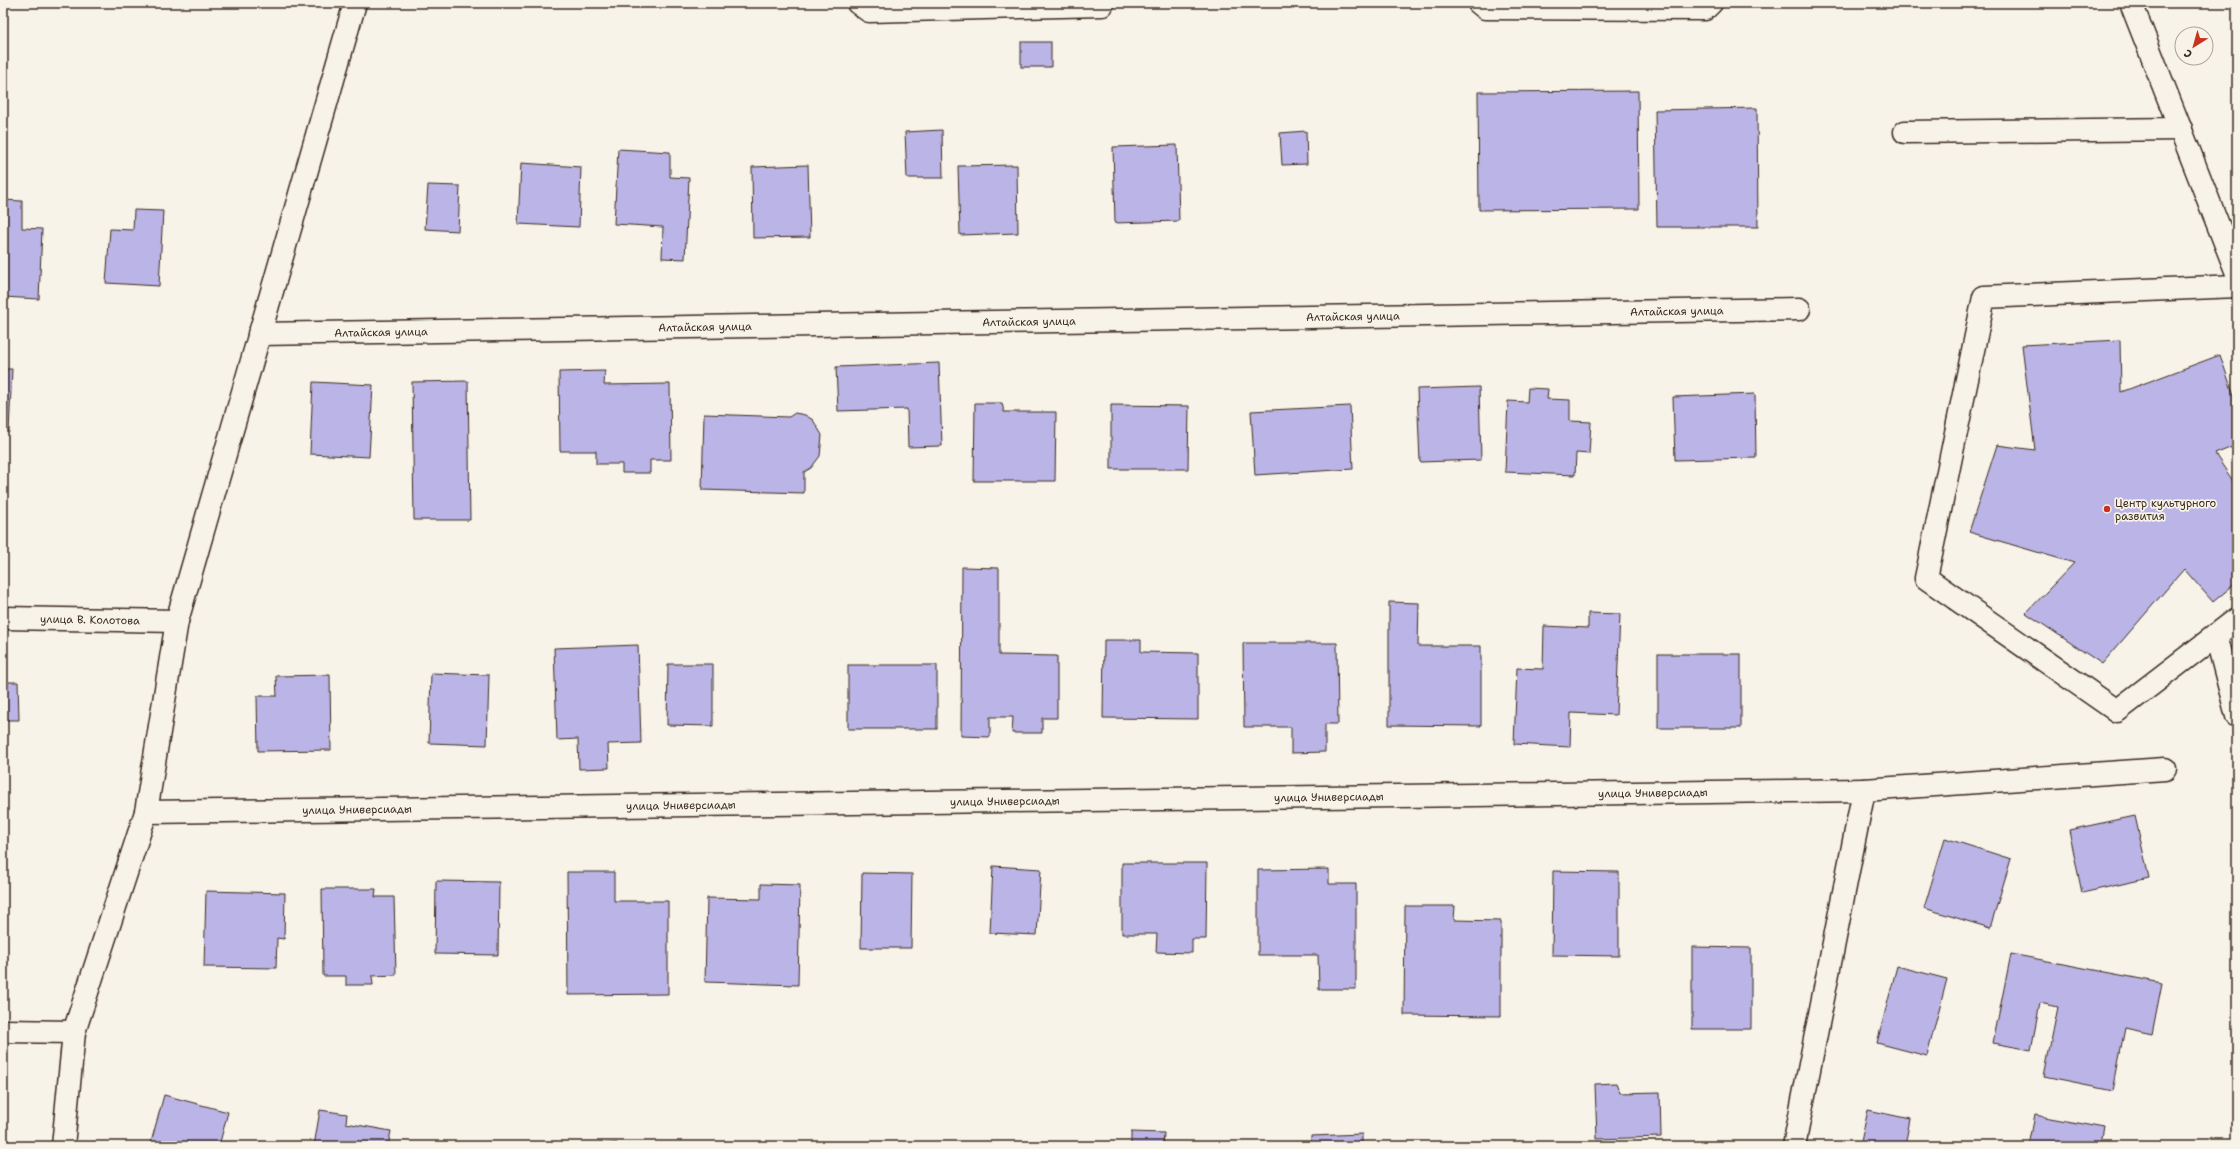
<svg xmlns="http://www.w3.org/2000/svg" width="2240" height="1149" font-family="'Shantell Sans',sans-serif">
  <rect width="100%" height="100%" fill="#f7f3e8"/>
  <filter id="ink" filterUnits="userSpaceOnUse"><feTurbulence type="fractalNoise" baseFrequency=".025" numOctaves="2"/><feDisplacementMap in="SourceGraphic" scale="8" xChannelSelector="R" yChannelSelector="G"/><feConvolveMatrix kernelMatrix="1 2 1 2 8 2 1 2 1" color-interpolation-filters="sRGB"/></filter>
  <g filter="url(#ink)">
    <g fill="#bbb4e6" stroke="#3b2a1e">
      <rect x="1021" y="42" width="30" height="25"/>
      <path d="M1638 91 1639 209 1479 210 1478 92Z"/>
      <path d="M1757 108 1758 227H1657L1655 110Z"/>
      <path d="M942 130 943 178H907L905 132Z"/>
      <path d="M1306 131 1307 164 1282 165 1280 133Z"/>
      <path d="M1177 145 1179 221 1115 223 1113 147Z"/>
      <path d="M618 149 670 152V177L689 178 685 259 662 258 663 227 614 224Z"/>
      <path d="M521 163 581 167 579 227 518 224Z"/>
      <path d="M808 165 810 237 753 238 752 167Z"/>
      <path d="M1017 165 1018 233 960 235 958 166Z"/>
      <path d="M428 185 460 186 458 231 425 229Z"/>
      <path d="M3 200 22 201V228L42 229 39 299 3 297Z"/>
      <path d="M134 210 163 211 159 286 106 283 110 229 133 230Z"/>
      <path d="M2120 340 2121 392 2220 355 2237 405V445L2215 454 2237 487V582L2213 602 2184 569 2102 664 2026 613 2074 563 1969 532 1997 445 2035 450 2022 345Z"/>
      <path d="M939 363 942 446 908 447 907 409 838 411 836 367Z"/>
      <path d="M3 369H12L9 432H3Z"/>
      <path d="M605 371 604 385 670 384 671 460H650V473H622V464H596V451H560L559 372Z"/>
      <path d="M468 381 470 520H414L412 382Z"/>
      <path d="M313 382 373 385 369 457 310 454Z"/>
      <path d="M1479 387 1481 460 1420 462 1417 389Z"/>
      <path d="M1528 388 1548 389 1547 399 1570 400V421L1591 422 1589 454 1576 453 1575 475 1505 472 1508 401 1527 402Z"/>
      <path d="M1755 394 1756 458 1675 460 1673 397Z"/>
      <path d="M975 403H1002L1004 412H1056L1055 481H974Z"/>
      <path d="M1111 405 1189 406 1188 469H1111Z"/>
      <path d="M1350 406 1353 469 1255 475 1251 411Z"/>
      <path d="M795 413 805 415 813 420 822 435 820 456 811 468 804 472V493L702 490 704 414 789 417Z"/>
      <path d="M962 567 999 568V655L1057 656V718H1042V733H1012L1013 717H990V737L961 736Z"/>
      <path d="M1389 602 1419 603 1418 646H1481V726L1389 725Z"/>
      <path d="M1588 613 1620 614 1616 715 1571 713 1570 747 1514 744 1517 668 1543 669 1544 626 1588 628Z"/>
      <path d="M1104 640H1141V652L1198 653V719L1103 718Z"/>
      <path d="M1243 643H1337L1338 724H1325V752L1291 753V727H1244Z"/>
      <path d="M638 645 641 743 608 744 609 768 579 769 578 739 557 740 554 648Z"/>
      <rect x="1658" y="654" width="83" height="74"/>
      <path d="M668 664H713V726L667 725Z"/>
      <rect x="848" y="665" width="89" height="64"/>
      <path d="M431 673 489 675 487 745 429 743Z"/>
      <path d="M330 675 331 750 258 751 257 696H277L276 676Z"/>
      <path d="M3 682H18L19 720H3Z"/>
      <path d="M2135 816 2149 878 2082 893 2069 830Z"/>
      <path d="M1945 838 2011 859 1990 928 1924 908Z"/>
      <path d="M1122 863H1207L1206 939H1192V953L1156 952 1157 934H1122Z"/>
      <path d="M993 866 1041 869 1037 935 990 933Z"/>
      <path d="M1329 869V884H1356V989H1319L1318 955H1258V870Z"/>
      <path d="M1553 871 1619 872V956L1552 955Z"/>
      <path d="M567 872H614V901H668V994L568 995Z"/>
      <path d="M862 873 912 874 911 948H861Z"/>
      <path d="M436 881 499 882 498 955 435 954Z"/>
      <path d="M761 884 800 885 798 985 705 982 707 898 761 899Z"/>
      <path d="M322 889H376L375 897H394L396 975 372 976 373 985H346V976H323Z"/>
      <path d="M206 891 285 893 284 939 277 938 276 968 204 967Z"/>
      <path d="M1405 906H1455L1454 920 1501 921V1016L1404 1015Z"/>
      <path d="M1692 947 1751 948V1029H1692Z"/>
      <path d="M2011 954 2162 983 2152 1034 2125 1028 2113 1090 2044 1076 2058 1007 2040 1003 2031 1050 1993 1043Z"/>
      <path d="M1897 966 1947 979 1927 1056 1877 1043Z"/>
      <path d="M1616 1083 1620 1093 1660 1092 1661 1137 1597 1139 1595 1084Z"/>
      <path d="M164 1095 228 1112 219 1146H150Z"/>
      <path d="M320 1110 347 1114 346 1123 391 1131 388 1146H314Z"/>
      <path d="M1868 1110 1910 1119 1905 1146H1860Z"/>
      <path d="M2035 1115 2105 1128 2102 1146H2029Z"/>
      <path d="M1131 1132 1164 1133 1163 1146H1131Z"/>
      <path d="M1362 1134V1146H1311V1136Z"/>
      <path d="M617 1143V1146H556Z"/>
    </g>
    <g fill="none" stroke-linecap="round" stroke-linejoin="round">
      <defs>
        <g id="minor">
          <path d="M858 3 869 11 1102 5 1103 3"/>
          <path d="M1479 3 1485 8 1705 9 1711 3"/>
          <path d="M2131 3 2237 273"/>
          <path d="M1905 132 2181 129"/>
          <path d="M2237 286 1984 297 1926 578 2117 711 2237 619"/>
          <path id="s1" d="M259 334 1799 309"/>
          <path id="s2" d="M3 618 177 621"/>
          <path d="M2216 635 2237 716"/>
          <path id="s3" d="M146 812 1864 790"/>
          <path d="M3 1031 74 1032"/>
          <path d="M63 1146 74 1032 146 812 177 621 355 3"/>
          <path d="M1794 1146 1864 790 2165 769"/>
        </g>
      </defs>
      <use href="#minor" stroke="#3b2a1e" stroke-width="25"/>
      <use href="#minor" stroke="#f7f3e8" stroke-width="22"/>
    </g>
  </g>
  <circle fill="#c8321e" stroke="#f7f3e8" stroke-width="1.5" cx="2107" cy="509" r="4"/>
  <g text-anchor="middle" stroke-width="3.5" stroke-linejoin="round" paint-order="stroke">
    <g font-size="11" fill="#3b2a1e" stroke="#f7f3e8">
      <text dy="4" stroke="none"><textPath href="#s1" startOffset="1418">Алтайская улица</textPath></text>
      <text dy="4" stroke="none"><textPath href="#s1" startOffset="1094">Алтайская улица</textPath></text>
      <text dy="4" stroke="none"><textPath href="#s1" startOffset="770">Алтайская улица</textPath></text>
      <text dy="4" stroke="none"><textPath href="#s1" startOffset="446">Алтайская улица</textPath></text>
      <text dy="4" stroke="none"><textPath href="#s1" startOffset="122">Алтайская улица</textPath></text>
      <text dy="4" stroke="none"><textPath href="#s2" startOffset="87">улица В. Колотова</textPath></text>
      <text dy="4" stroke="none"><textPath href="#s3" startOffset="1507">улица Универсиады</textPath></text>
      <text dy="4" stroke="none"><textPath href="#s3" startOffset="1183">улица Универсиады</textPath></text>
      <text dy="4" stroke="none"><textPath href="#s3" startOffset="859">улица Универсиады</textPath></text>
      <text dy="4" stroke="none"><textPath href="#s3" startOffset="535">улица Универсиады</textPath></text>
      <text dy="4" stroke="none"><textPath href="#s3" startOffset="211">улица Универсиады</textPath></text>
    </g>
    <g font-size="11" fill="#3b2a1e" stroke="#f7f3e8" text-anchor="start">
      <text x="2115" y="507">Центр культурного<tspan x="2115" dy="13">развития</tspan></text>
    </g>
  </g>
  <rect width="2240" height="1149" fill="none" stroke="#f7f3e8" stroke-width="16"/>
  <rect x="8" y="8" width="2224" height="1133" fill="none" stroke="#3b2a1e" stroke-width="1.5" filter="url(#ink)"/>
  <g transform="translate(2194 46) rotate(217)"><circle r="19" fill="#f7f3e8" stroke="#aca397"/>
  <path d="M0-3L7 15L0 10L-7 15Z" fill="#c8321e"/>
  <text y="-6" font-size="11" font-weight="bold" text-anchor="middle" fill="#3b2a1e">С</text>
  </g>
</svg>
